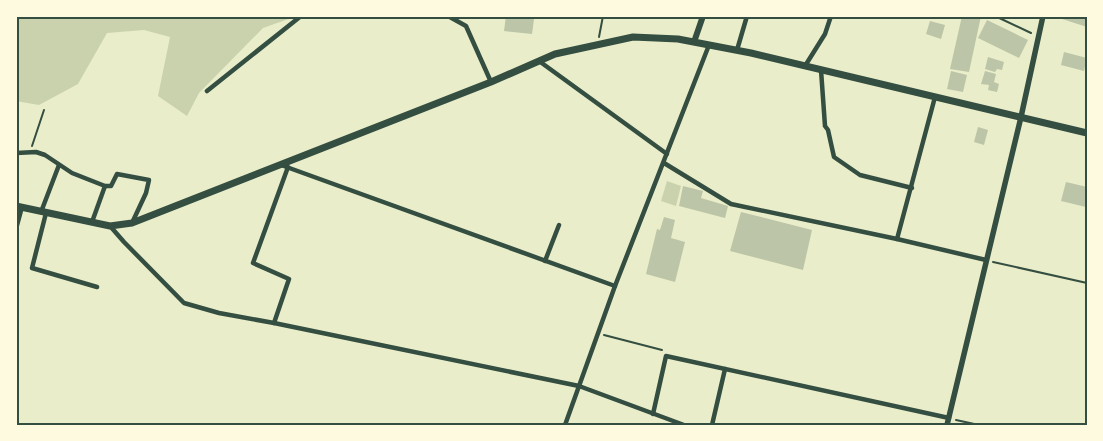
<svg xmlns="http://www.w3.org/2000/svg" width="1103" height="441" font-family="'Titillium Web',sans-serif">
  <rect width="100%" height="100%" fill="#e9edc9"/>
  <g fill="#cad2ad">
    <path d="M16 16H297L263 28 199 93 187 116 158 96 170 37 144 30 107 33 78 84 39 105 16 101Z"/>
    <path d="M667 181 681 186 676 206 661 201Z"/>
  </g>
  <g fill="#bcc5a7">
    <path d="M506 16 534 19 532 34 504 31Z"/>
    <path d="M962 16H981L969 72 950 69Z"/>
    <path d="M1059 16H1087V27L1059 18Z"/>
    <path d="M987 20 1028 40 1019 58 978 38Z"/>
    <path d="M930 21 945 25 941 39 926 34Z"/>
    <path d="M1064 52 1087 58 1084 71 1061 65Z"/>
    <path d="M988 57 1004 62 1002 70 997 69 995 72 985 69Z"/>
    <path d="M951 71 967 75 963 92 947 89Z"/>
    <path d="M985 71 996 74 994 82 999 84 997 92 988 90 989 85 981 84Z"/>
    <path d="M978 127 988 130 984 145 974 142Z"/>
    <path d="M1066 182 1087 187 1086 207 1061 201Z"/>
    <path d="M683 186 703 191 701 198 728 206 725 218 679 206Z"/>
    <path d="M741 212 812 230 803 270 730 251Z"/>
    <path d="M664 217 675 220 671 238 685 242 675 282 646 274 657 229 660 230Z"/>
  </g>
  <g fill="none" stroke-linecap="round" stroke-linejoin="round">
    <g stroke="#344e41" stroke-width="2">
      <path d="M995 16 1031 33"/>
      <path d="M599 37 603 16"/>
      <path d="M32 146 44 110"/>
      <path d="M993 262 1087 283"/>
      <path d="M604 335 662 350"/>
      <path d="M956 420 979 425"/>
    </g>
    <g stroke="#344e41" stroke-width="4.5">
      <path d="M448 16 466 26 491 82"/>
      <path d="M737 50 747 16"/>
      <path d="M539 61 667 154"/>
      <path d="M805 66 825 34 831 16"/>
      <path d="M821 70 825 126 828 130 834 157 860 175 912 188"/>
      <path d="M207 91 301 16"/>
      <path d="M16 153 36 152 45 155 72 173 105 186H111L117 174 149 180 146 193 132 223"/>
      <path d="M664 163 731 204 897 239 986 260"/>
      <path d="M281 165 615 286"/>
      <path d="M41 212 59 165"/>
      <path d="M46 213 32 268 97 287"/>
      <path d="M92 222 105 186"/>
      <path d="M110 226 124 242 184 303 219 313 274 323 579 386 684 425"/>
      <path d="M16 229 22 207"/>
      <path d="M897 239 935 97"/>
      <path d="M545 261 559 225"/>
      <path d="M274 323 289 279 253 263 288 167"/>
      <path d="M653 414 666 356 949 418"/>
      <path d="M565 425 615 286 709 45"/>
      <path d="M712 425 725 369"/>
    </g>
    <path stroke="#344e41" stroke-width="5.5" d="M947 425 1021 117 1043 16"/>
    <path stroke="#344e41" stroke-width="6" d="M694 42 703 16"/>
    <path stroke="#344e41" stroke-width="7" d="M16 206 110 226 132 223 491 82 555 54 633 37 678 39 751 53 1087 133"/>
  </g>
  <rect width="1103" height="441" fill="none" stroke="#fefae0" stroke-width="35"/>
  <rect x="18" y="18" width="1068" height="406" fill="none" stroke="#344e41" stroke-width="2"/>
</svg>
